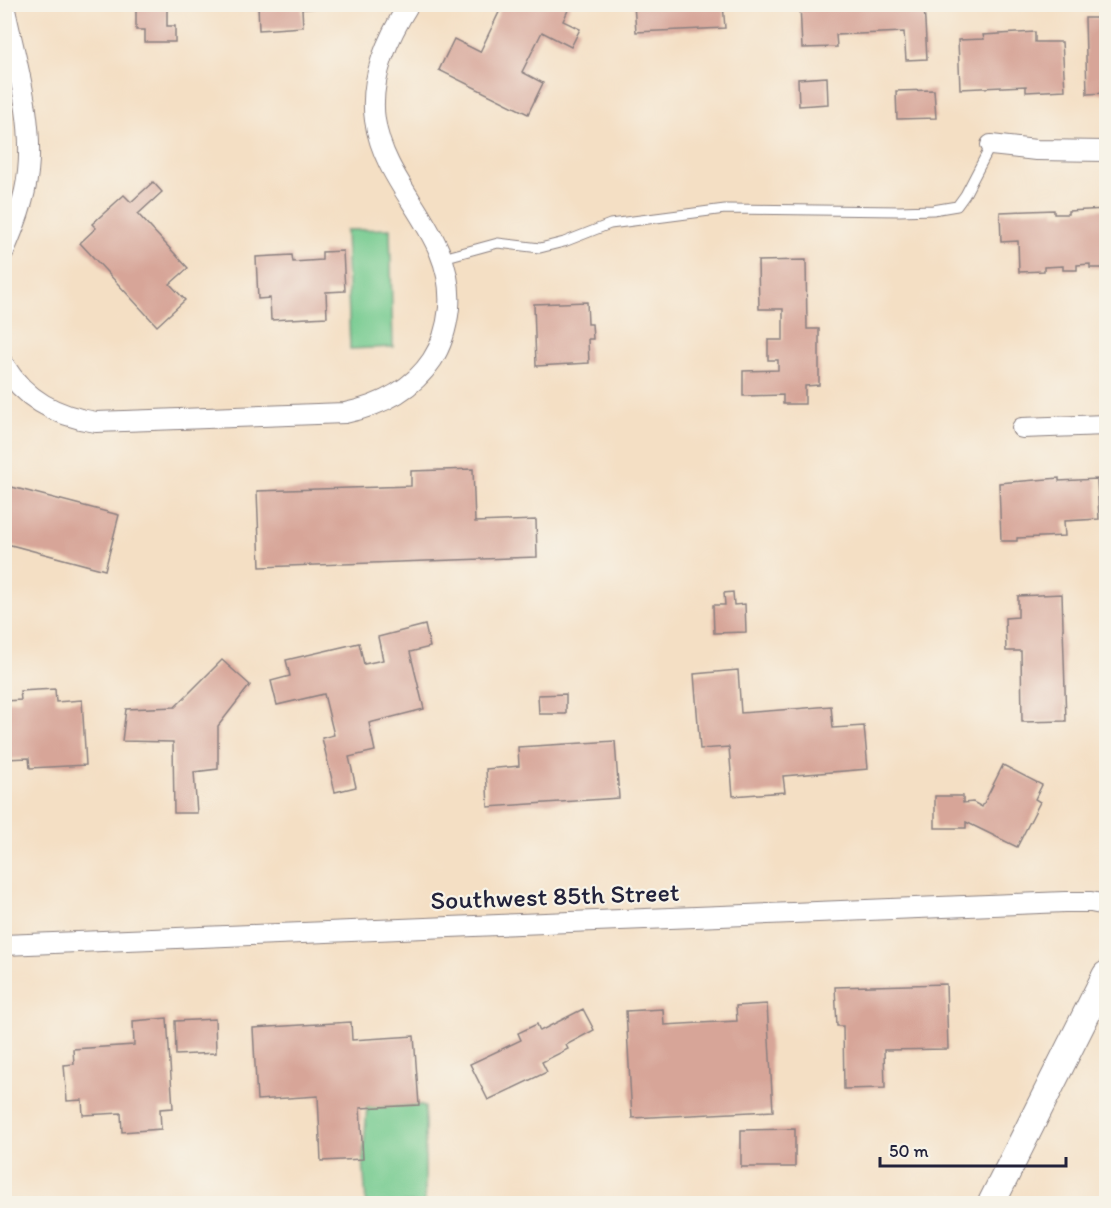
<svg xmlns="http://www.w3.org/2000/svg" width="1111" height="1208" font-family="Itim,sans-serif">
  <rect width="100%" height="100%" fill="#f7f3e8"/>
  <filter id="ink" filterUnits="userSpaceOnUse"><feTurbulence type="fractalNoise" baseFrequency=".0167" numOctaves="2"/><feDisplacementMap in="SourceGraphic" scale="12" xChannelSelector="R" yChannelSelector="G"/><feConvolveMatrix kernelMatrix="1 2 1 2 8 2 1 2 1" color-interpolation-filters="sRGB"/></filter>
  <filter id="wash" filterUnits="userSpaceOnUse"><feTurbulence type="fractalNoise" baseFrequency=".008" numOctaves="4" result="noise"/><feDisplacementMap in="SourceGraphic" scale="24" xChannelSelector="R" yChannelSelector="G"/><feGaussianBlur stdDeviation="1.35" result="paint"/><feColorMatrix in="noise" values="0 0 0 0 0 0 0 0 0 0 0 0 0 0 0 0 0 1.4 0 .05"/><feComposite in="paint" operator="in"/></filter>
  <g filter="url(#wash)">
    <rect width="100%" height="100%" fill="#f4dfc4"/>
    <g fill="#76cb90" stroke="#4c7666" stroke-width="1.5">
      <path d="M390 229 393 347 350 349 346 230Z"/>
      <path d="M419 1105 425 1107V1203L366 1204 363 1159 367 1107Z"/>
    </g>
    <g id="blocks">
      <g fill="#d7a598">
        <path d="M116 4H167V26H175V42H145V30H136V9H116Z"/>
        <path d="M258 4H318V8L302 9 303 27 259 30Z"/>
        <path d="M503 4H571L563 21 580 29 571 47 542 32 522 72 543 83 528 114 439 70 454 39 480 52Z"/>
        <path d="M634 4H723L725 28 636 32Z"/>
        <path d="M800 4H924L927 59 906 60 904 32 836 35 837 47 802 48Z"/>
        <path d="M1085 18H1106V93L1087 94Z"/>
        <path d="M1035 32V42H1062L1065 90 1026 92V86L960 89 958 40 984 39 983 35Z"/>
        <path d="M827 77 828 104 799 106 798 79Z"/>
        <path d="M934 90 936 118 897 119 896 91Z"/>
        <path d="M153 182 162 192 138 214 188 268 170 284 185 300 157 326 80 243 96 228 92 224 124 195 131 202Z"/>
        <path d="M1106 209V268H1090V264L1077 265V270H1063V266L1044 267V271L1019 272 1018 241 1001 242 1000 212 1054 210V214H1068V211Z"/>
        <path d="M343 251 345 291 326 292 327 317 271 320 270 298 258 299 256 257 292 255 293 262 322 260V252Z"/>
        <path d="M806 260 807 329H819V385L805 386V404H783V395L743 396V371L778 370V360H768V340H783V309H759L758 261Z"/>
        <path d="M587 302 588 324H592L593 339H588L589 363 536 366 534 304Z"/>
        <path d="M473 469 475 522 536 520 537 557 260 567 257 491 411 486V471Z"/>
        <path d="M1059 478V481L1097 479 1099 519 1064 521 1065 536 1017 538V541H1001L999 483Z"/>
        <path d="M4 485 119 515 105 570 7 544 4 551Z"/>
        <path d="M733 592 734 605 745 604 746 632 714 633 713 605H725L724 593Z"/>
        <path d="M1062 594 1066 721 1022 722 1021 651H1006L1005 618 1018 617V596Z"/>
        <path d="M425 625 430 647 410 652 424 709 369 723 375 751 349 757 356 787 335 792 322 738 334 735 324 694 277 705 271 681 290 676 286 660 359 643 364 664 383 660 378 637Z"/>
        <path d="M222 660 250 685 218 726V769L194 772 197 813H174L173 742 122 741 126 709 175 707Z"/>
        <path d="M738 670 741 713 831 706 833 728 864 726 868 769 783 776 785 792 733 796 729 747 700 749 694 674Z"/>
        <path d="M55 689 56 702 82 700 86 765 30 768 29 758 4 759V701L21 700 20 691Z"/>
        <path d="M566 694V714H539L538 695Z"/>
        <path d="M615 741 619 798 488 807 486 769 519 766 518 747Z"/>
        <path d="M1003 765 1042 785 1035 799 1040 802 1017 847 966 822V828H935V796H963V803L973 802 982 807Z"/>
        <path d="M946 984 948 1049 884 1050 885 1088 844 1089 843 1026H837L835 987Z"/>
        <path d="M767 1004 773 1111 632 1118 626 1011 663 1009 664 1025 737 1021 736 1006Z"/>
        <path d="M583 1009 594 1030 566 1045 568 1049 542 1062 547 1072 488 1100 470 1064 521 1040 518 1033 537 1024 540 1031Z"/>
        <path d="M167 1018 173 1108 160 1109 161 1129 122 1132 121 1113 83 1115 82 1100 67 1101 64 1065 74 1064 73 1049 134 1045 133 1021Z"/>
        <path d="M215 1019 216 1053 176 1055 175 1021Z"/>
        <path d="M351 1022 352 1040 414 1036 419 1105 360 1108 363 1159 321 1161 318 1096 257 1100 253 1028Z"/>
        <path d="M795 1129V1167H741V1130Z"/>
        <path d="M110 1200V1204H77V1201Z"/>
      </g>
    </g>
  </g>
  <g filter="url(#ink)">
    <use href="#blocks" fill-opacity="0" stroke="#8b8080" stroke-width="1.5"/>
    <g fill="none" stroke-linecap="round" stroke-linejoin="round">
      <defs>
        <path id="service" d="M443 258 498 243 540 248 564 242 610 224 725 209 899 211 933 210 957 206 965 195 991 145"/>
        <g id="minor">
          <path d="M4 5C15 59 34 117 28 172 25 200 15 225 4 251"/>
          <path d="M991 145 1036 150 1106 151"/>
          <path d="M4 365C25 400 57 416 96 422L345 413C379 406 412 390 432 360 442 345 447 326 449 308 455 232 385 191 375 120 369 79 387 39 409 4"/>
          <path d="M1022 428 1106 425"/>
          <path d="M4 945 1065 902H1091L1106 905"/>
        </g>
        <path id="secondary" d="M991 1204 1106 975"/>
      </defs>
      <use href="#service" stroke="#8b8080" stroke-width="11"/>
      <use href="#minor" stroke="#8b8080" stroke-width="22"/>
      <use href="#secondary" stroke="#8b8080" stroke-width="29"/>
      <use href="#service" stroke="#fff" stroke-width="9"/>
      <use href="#minor" stroke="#fff" stroke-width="20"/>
      <use href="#secondary" stroke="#fff" stroke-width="27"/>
    </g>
  </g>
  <g text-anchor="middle" stroke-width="4.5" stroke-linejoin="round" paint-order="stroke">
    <g font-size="26" fill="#22223b" stroke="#f7f3e8">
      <text transform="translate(555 896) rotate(-2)" y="9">Southwest 85th Street</text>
    </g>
  </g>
  <rect width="1111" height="1208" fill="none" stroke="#f7f3e8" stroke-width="24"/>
  <path d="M880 1157v9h186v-9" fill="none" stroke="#22223b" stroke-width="3"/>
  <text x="889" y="1157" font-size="18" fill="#22223b" stroke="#f7f3e8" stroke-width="4.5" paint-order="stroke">50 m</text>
</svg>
